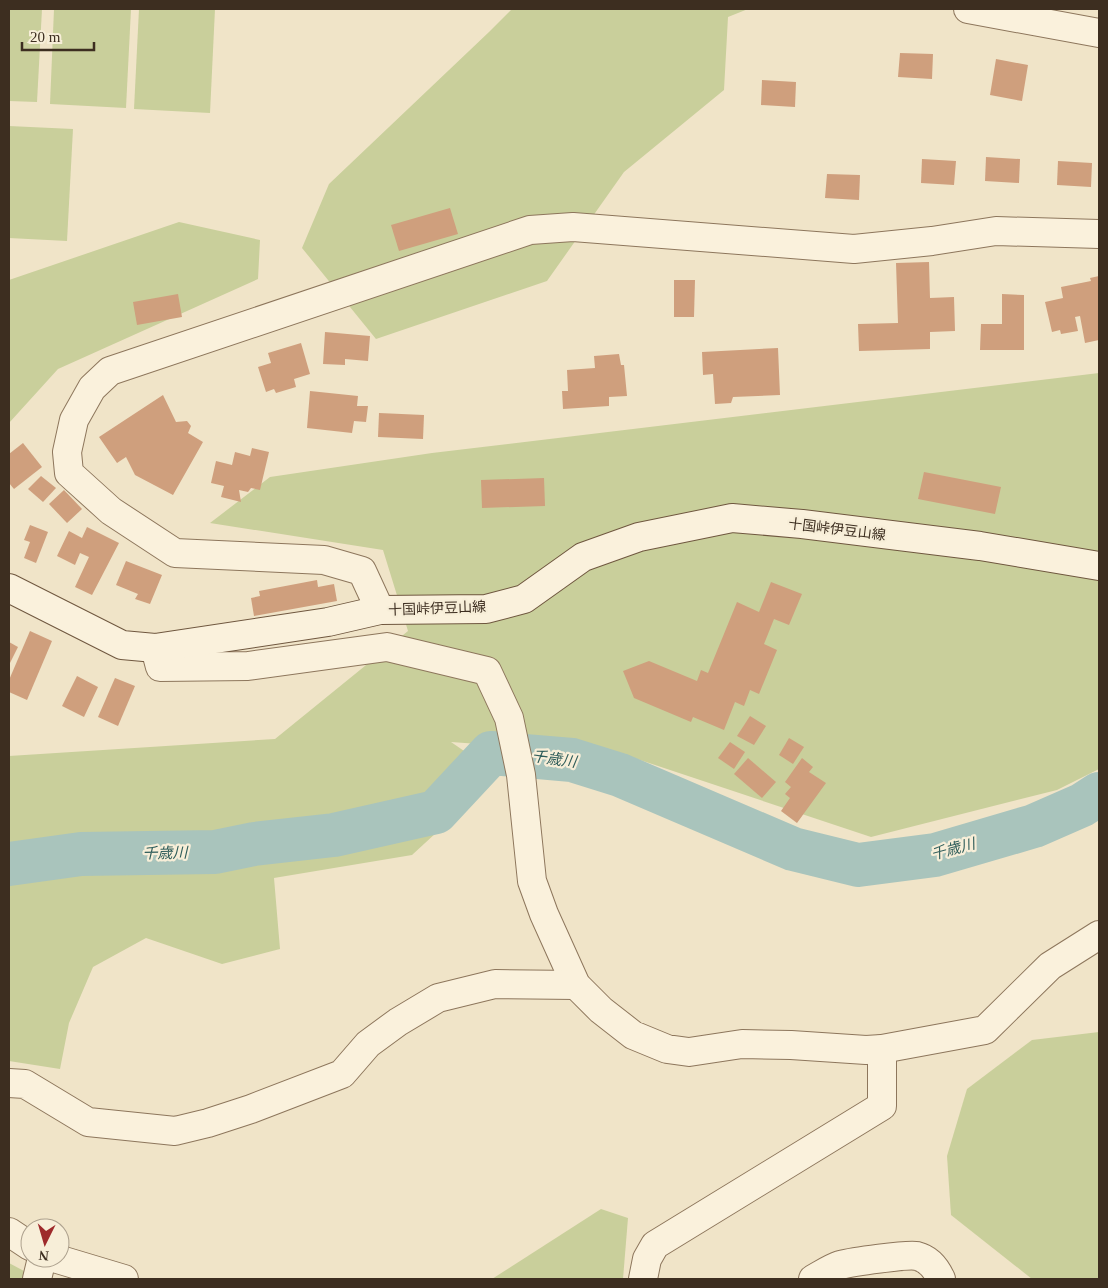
<svg xmlns="http://www.w3.org/2000/svg" width="1108" height="1288" font-family="'Times New Roman','Noto Sans JP',serif">
  <rect width="100%" height="100%" fill="#f0e4c8"/>
  <g fill="#c9cf9b">
    <path d="M9 9H42L37 102 9 101Z"/>
    <path d="M54 9H131L126 108 50 104Z"/>
    <path d="M139 9H215L210 113 134 109Z"/>
    <path d="M512 9H748L728 17 724 90 624 172 547 281 376 339 302 248 329 184 489 32Z"/>
    <path d="M9 126 73 129 67 241 9 238Z"/>
    <path d="M179 222 260 240 258 279 58 369 9 423V280Z"/>
    <path d="M1099 373V769L1057 790 871 837 622 754 451 742 499 775 412 855 274 878 280 949 222 964 146 938 93 967 69 1023 60 1069 9 1061V756L275 739 408 631 383 550 210 523 270 477 432 453Z"/>
    <path d="M1099 1032V1279H1032L951 1215 947 1156 967 1089 1032 1040Z"/>
    <path d="M601 1209 628 1218 623 1279H492Z"/>
    <path d="M9 1263 39 1279H9Z"/>
  </g>
  <g fill="none" stroke-linecap="round" stroke-linejoin="round">
    <path stroke="#a9c4bc" stroke-width="44" d="M9 864 81 854 215 852 254 844 334 835 436 812 491 753 572 760 620 775 793 849 858 865 935 855 1034 826 1082 805 1099 794"/>
  </g>
  <g fill="#cf9f7d">
    <path d="M900 53 933 54 932 79 898 77Z"/>
    <path d="M996 59 1028 65 1022 101 990 95Z"/>
    <path d="M762 80 796 82 795 107 761 105Z"/>
    <path d="M986 157 1020 159 1019 183 985 181Z"/>
    <path d="M922 159 956 161 954 185 921 183Z"/>
    <path d="M1058 161 1092 163 1091 187 1057 185Z"/>
    <path d="M827 174 860 175 859 200 825 198Z"/>
    <path d="M450 208 458 234 399 251 391 225Z"/>
    <path d="M929 262 930 298 954 297 955 331 930 332V349L859 351 858 324 898 323 896 263Z"/>
    <path d="M1099 276V340L1085 343 1080 316 1075 317 1078 331 1061 334 1060 330 1052 332 1045 302 1063 298 1061 287 1091 281 1090 278Z"/>
    <path d="M674 280H695L694 317H674Z"/>
    <path d="M178 294 182 317 137 325 133 302Z"/>
    <path d="M1002 294 1024 295V350H980L981 324H1002Z"/>
    <path d="M325 332 370 336 368 361 345 359V365L323 364Z"/>
    <path d="M301 343 310 374 294 379 296 387 276 393 274 389 266 392 258 367 271 363 268 353Z"/>
    <path d="M778 348 780 395 733 397 731 403 715 404 713 374 703 375 702 352Z"/>
    <path d="M619 354 621 365H624L627 396 609 397V406L563 409 562 391H568L567 370 595 368 594 356Z"/>
    <path d="M310 391 358 396 357 406H368L366 422 354 421 352 433 307 428Z"/>
    <path d="M163 395 176 422 187 421 191 426 188 433 203 442 173 495 135 475 126 457 117 463 99 437Z"/>
    <path d="M379 413 424 415 423 439 378 437Z"/>
    <path d="M23 443 42 467 14 489 9 483V454Z"/>
    <path d="M252 448 269 452 260 490 251 488 248 492 239 490 241 502 221 497 224 486 211 483 216 461 232 465 235 452 250 456Z"/>
    <path d="M924 472 1001 487 995 514 918 499Z"/>
    <path d="M41 476 56 488 43 502 28 489Z"/>
    <path d="M544 478 545 506 482 508 481 480Z"/>
    <path d="M64 490 82 509 67 523 49 504Z"/>
    <path d="M30 525 48 532 36 563 24 558 30 542 24 540Z"/>
    <path d="M87 527 119 543 92 595 75 587 89 557 80 553 75 565 57 556 69 531 82 538Z"/>
    <path d="M126 561 162 575 150 604 135 599 138 594 116 585Z"/>
    <path d="M317 580 318 587 334 584 337 601 254 616 251 598 260 596 259 591Z"/>
    <path d="M771 582 802 594 789 625 774 619 764 644 777 650 759 694 750 690 744 706 735 702 724 730 693 717 691 722 634 698 623 671 649 661 697 681 701 670 708 673 737 602 759 612Z"/>
    <path d="M30 631 52 641 27 700 9 692V680Z"/>
    <path d="M9 642 18 647 9 665Z"/>
    <path d="M77 676 98 687 84 717 62 706Z"/>
    <path d="M115 678 135 686 118 726 98 717Z"/>
    <path d="M750 716 766 726 754 745 737 736Z"/>
    <path d="M789 738 804 747 793 764 779 755Z"/>
    <path d="M730 742 745 752 734 769 718 758Z"/>
    <path d="M748 758 776 782 762 798 734 774Z"/>
    <path d="M802 758 813 767 809 772 826 783 797 823 781 811 790 798 785 794 791 787 785 782Z"/>
  </g>
  <g fill="none" stroke-linecap="round" stroke-linejoin="round">
    <defs>
      <g id="minor">
        <path d="M968 9 1099 33"/>
        <path d="M380 610 362 571 324 560 175 553 111 511 69 473 67 452 74 420 92 388 110 371 530 230 573 227 854 249 932 241 996 231 1099 234"/>
        <path d="M155 648 160 667 248 666 387 647 487 671 509 718 521 775 532 881 544 914 576 985 601 1010 633 1035 667 1049 689 1052 742 1044 791 1045 866 1050 882 1049 985 1030 1050 966 1099 935"/>
        <path d="M9 1083 25 1084 88 1122 175 1131 208 1123 251 1109 342 1074 368 1044 398 1022 438 998 495 984 576 985"/>
        <path d="M9 1232 30 1246"/>
        <path d="M54 1258 124 1279"/>
        <path d="M37 1279 42 1258"/>
        <path d="M643 1279 647 1259 655 1245 882 1106V1049"/>
        <path d="M813 1279C822 1274 831 1268 840 1265 852 1262 907 1254 917 1256 929 1259 936 1268 941 1279"/>
      </g>
      <path id="secondary" d="M9 588 122 645 155 648 328 622 380 610 486 609 524 599 583 557 639 537 732 518 802 524 980 546 1099 566"/>
    </defs>
    <use href="#minor" stroke="#8d765c" stroke-width="30"/>
    <use href="#secondary" stroke="#6f573f" stroke-width="30"/>
    <use href="#minor" stroke="#faf1dc" stroke-width="28"/>
    <use href="#secondary" stroke="#faf1dc" stroke-width="28"/>
  </g>
  <g text-anchor="middle" stroke-width="4.5" stroke-linejoin="round" paint-order="stroke">
    <g font-size="14" fill="#3d2e20" stroke="#f7eed8">
      <text transform="translate(837 529) rotate(7)" y="5">十国峠伊豆山線</text>
      <text transform="translate(437 608) rotate(-2)" y="5">十国峠伊豆山線</text>
    </g>
    <g font-size="15" font-style="italic" fill="#2f5d5a" stroke="#f7eed8">
      <text transform="translate(554 759) rotate(8)" y="5">千歳川</text>
      <text transform="translate(953 849) rotate(-15)" y="5">千歳川</text>
      <text transform="translate(165 853) rotate(-1)" y="5">千歳川</text>
    </g>
  </g>
  <rect width="1108" height="1288" fill="none" stroke="#3d2e20" stroke-width="20"/>
  <g transform="translate(45 1243) rotate(185)"><circle r="24" fill="#f7eed8" stroke="#ada18e"/>
  <path d="M0-4L9 19L0 12L-9 19Z" fill="#9e2a2b"/>
  <text y="-8" font-size="14" font-weight="bold" text-anchor="middle" fill="#3d2e20">N</text>
  </g>
  <path d="M22 42v8h72v-8" fill="none" stroke="#3d2e20" stroke-width="2.5"/>
  <text x="30" y="42" font-size="15" fill="#3d2e20" stroke="#f7eed8" stroke-width="4" paint-order="stroke">20 m</text>
</svg>
